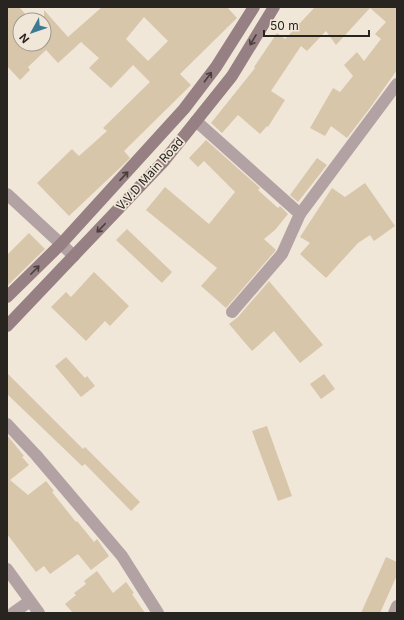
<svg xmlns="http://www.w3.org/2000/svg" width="404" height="620" font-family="Inter,sans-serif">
  <rect width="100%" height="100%" fill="#f0e7d9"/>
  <g fill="#d8c6ab" fill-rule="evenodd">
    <path d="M7 7H19L31 20H20V44H44V10L68 37 102 7H227L237 18 180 74 191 85 124 151 130 158 123 165 69 216 37 183 72 149 79 156 107 131 103 128 150 82 133 65 111 88 89 68 99 58 81 42 58 63 46 50 28 67 30 70 20 80 7 66ZM144 17 168 41 148 61 126 39Z"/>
    <path d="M315 7H397V70L370 108 347 138 331 126 325 136 310 128 333 88 340 92 353 76 344 65 357 52 364 61 381 39 375 34 386 22 370 8 336 45 326 31 307 51 301 46 271 91 285 100 268 127 267 126 260 134 238 115 222 133 211 123 255 68 254 67 277 33 285 39Z"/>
    <path d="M206 140 260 188 258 190 278 208 280 206 288 214 275 230 264 239 276 250 226 308 201 286 217 268 146 210 165 187 209 224 235 192 204 161 198 167 189 158Z"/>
    <path d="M317 158 327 165 298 202 290 195Z"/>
    <path d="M365 183 395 226 374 241 370 235 358 243 326 278 300 254 310 243 300 237 332 188 345 197Z"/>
    <path d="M127 229 172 272 162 283 116 240Z"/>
    <path d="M29 233 45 249 7 286V255Z"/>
    <path d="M94 272 129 306 110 326 105 321 86 341 51 307 66 292 71 297Z"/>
    <path d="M269 281 323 345 300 363 274 331 252 351 229 324 238 317Z"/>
    <path d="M66 357 85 378 87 376 95 386 81 397 55 366Z"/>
    <path d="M7 373 83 449 85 447 140 502 131 511 85 464 82 466 7 394Z"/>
    <path d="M324 374 335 389 321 399 310 384Z"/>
    <path d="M267 426 292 496 278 501 252 431Z"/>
    <path d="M7 435 24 456 22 457 29 465 10 480 28 495 46 481 54 491 52 492 76 522 77 521 94 542 97 539 109 556 91 570 78 554 50 574 44 566 36 572 7 534Z"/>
    <path d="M386 557 397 562V575L380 613H361Z"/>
    <path d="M97 571 113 593 126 582 134 593 132 594 145 613H73L65 604 76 595 74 593 86 584 84 581Z"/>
  </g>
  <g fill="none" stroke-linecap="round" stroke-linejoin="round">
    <g stroke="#b2a2a4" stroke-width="12">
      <path d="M196 121 300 214 282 254 232 312"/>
      <path d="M7 194 74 256"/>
      <path d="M300 214 397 84"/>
      <path d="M7 424 36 455 122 556 158 613"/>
      <path d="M7 569 39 613"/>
      <path d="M13 613 30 601"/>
      <path d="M394 613 397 606"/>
    </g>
    <g stroke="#978083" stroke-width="12">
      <path d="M7 297 61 244 184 109 216 67 254 7"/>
      <path d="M7 326 164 161 232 76 274 7"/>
    </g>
  </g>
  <defs><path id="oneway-shaft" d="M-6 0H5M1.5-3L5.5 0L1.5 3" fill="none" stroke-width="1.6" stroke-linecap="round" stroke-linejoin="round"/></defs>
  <g stroke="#49403d">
    <use href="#oneway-shaft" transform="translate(253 40) rotate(121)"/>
    <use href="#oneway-shaft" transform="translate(208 77) rotate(-53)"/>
    <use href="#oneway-shaft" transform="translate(124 176) rotate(-47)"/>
    <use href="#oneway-shaft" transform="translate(101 228) rotate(134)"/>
    <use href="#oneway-shaft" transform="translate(35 270) rotate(-45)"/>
  </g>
  <g text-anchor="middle" stroke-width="3.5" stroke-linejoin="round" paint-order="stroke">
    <g font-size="12" fill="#28241f" stroke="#f0e7d9">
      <text transform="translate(150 174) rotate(-48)" y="4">V.V.D Main Road</text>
    </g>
  </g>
  <rect width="404" height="620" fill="none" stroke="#28241f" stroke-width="16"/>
  <g transform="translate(32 32) rotate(230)"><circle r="19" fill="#f0e7d9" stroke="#a0998f"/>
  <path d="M0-3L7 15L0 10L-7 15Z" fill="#3e7b92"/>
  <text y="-6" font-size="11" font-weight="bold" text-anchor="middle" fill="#28241f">N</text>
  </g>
  <path d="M264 30v6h105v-6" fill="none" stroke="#28241f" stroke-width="2"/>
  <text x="270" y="30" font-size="12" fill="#28241f" stroke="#f0e7d9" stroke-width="3" paint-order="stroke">50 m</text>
</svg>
